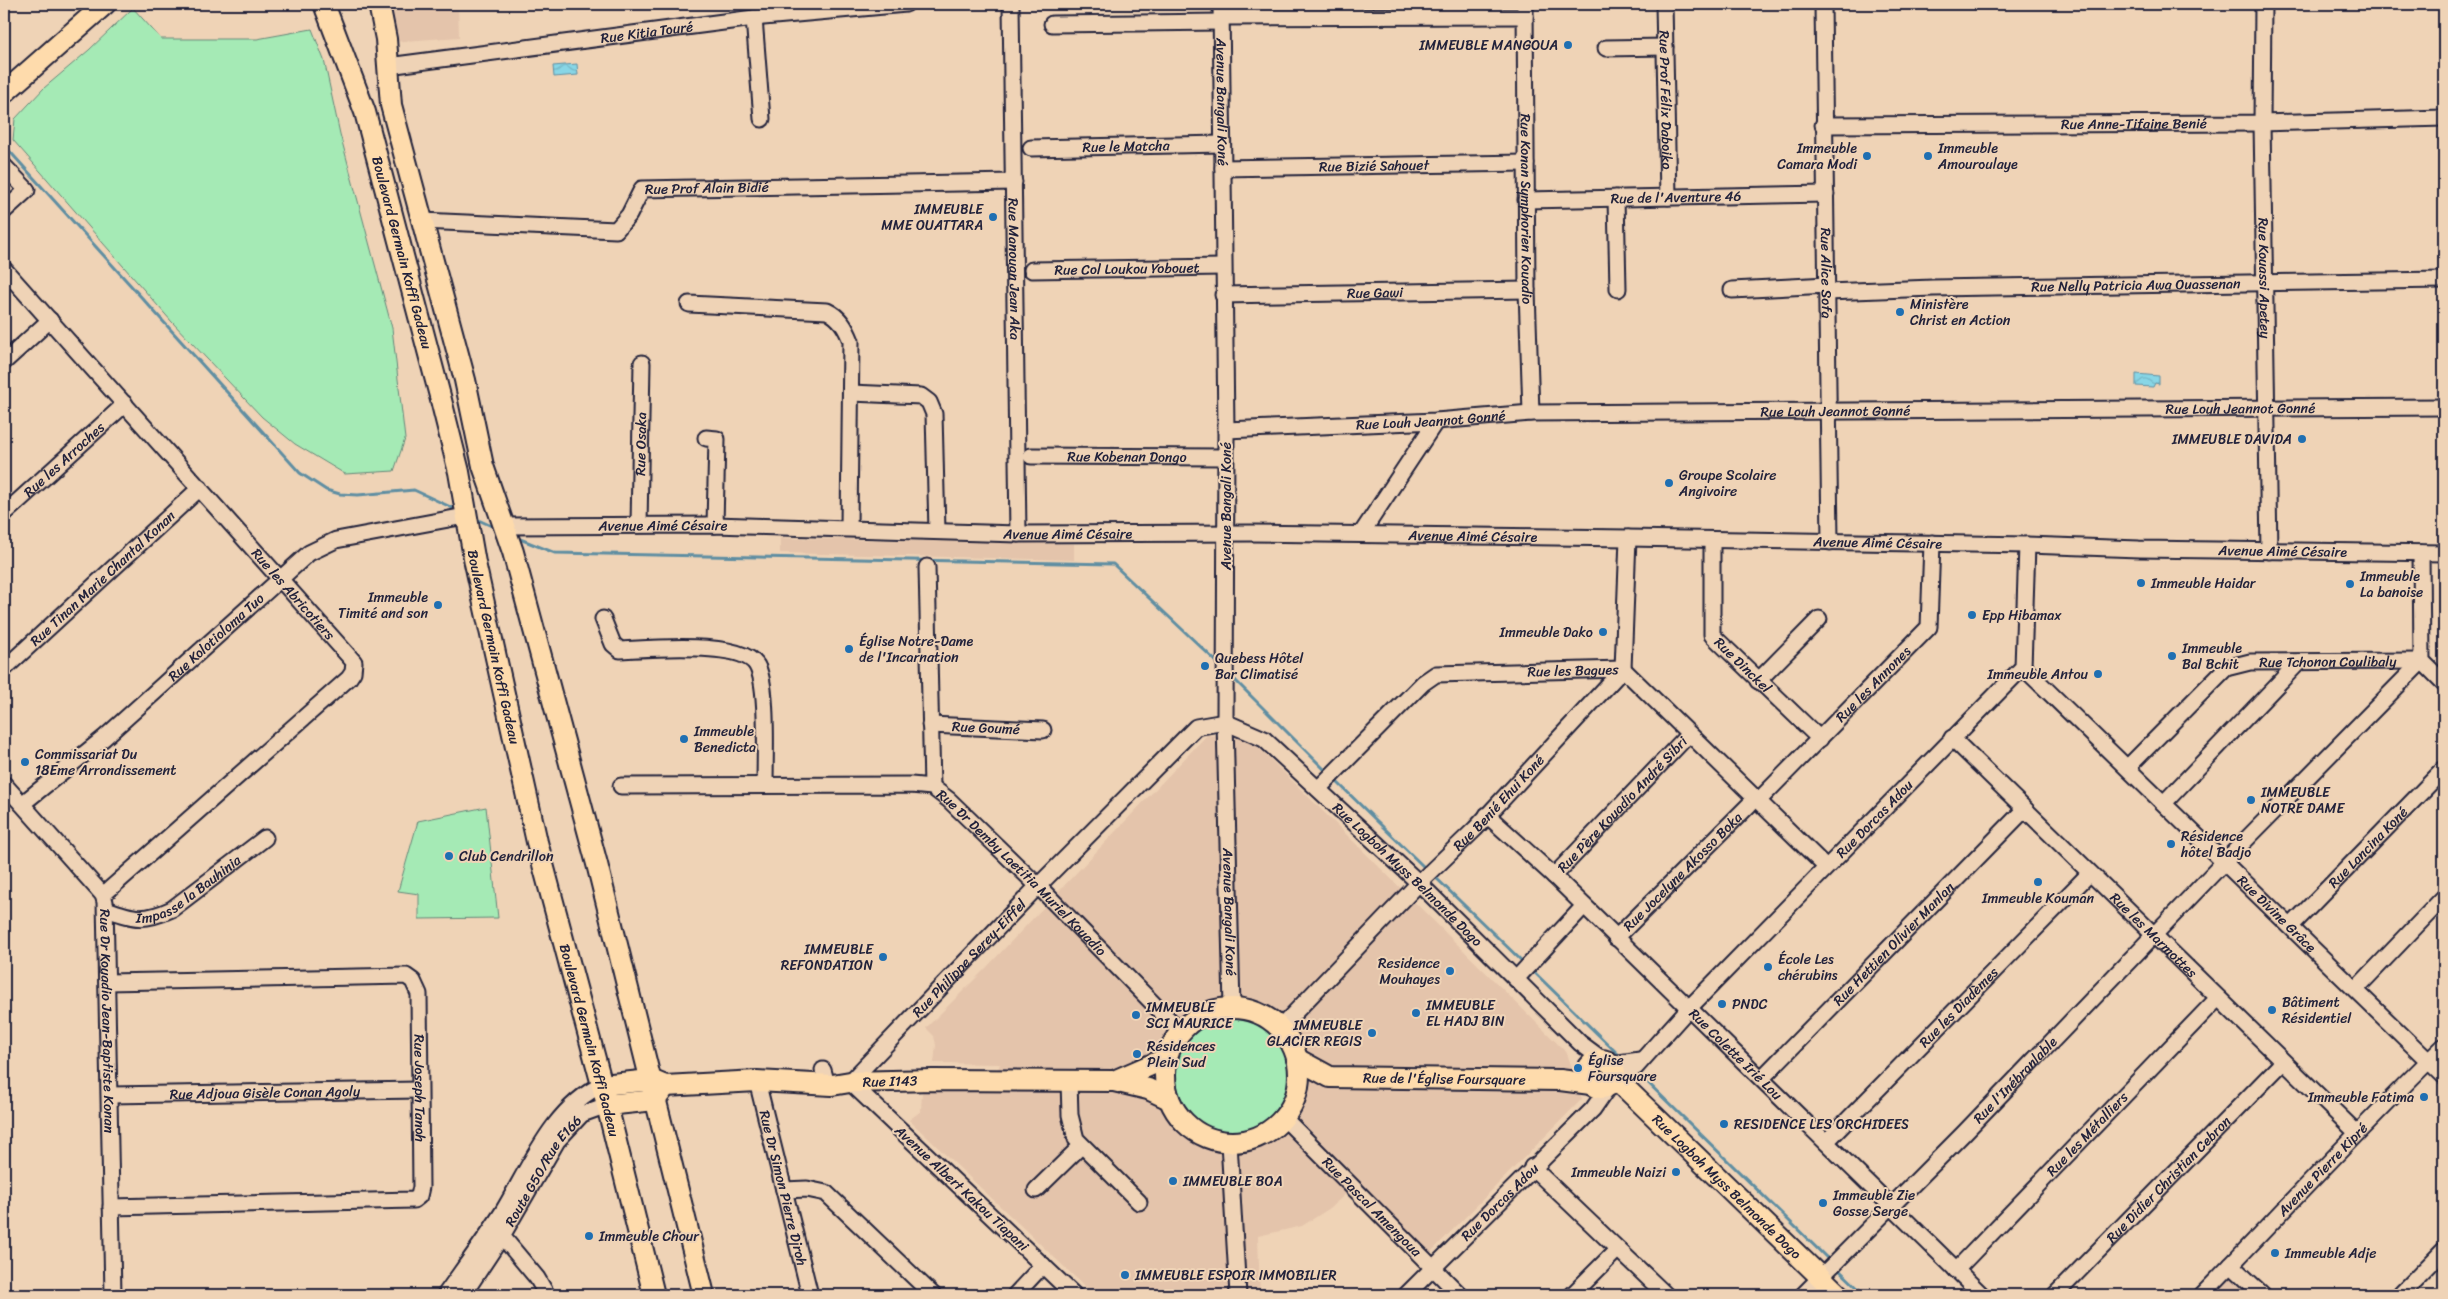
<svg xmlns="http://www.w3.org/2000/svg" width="2448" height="1299" font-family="Sriracha,sans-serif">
  <defs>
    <pattern id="water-waves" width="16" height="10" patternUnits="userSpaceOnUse" patternTransform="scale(1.25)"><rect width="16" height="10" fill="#88d6e6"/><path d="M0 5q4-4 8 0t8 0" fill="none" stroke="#75b7c6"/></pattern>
  </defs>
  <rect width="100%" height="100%" fill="#efd3b6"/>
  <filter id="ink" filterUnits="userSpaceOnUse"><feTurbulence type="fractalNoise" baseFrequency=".02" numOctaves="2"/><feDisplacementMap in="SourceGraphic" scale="10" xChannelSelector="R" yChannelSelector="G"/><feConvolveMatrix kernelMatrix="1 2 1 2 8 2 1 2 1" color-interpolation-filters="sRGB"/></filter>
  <g filter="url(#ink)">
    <g fill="#e4c4ab">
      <path d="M384 4H458L459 37 391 42Z"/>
      <path d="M780 538 1074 544V560L780 553Z"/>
      <path d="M1207 735 1249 738 1567 1053 1582 1099 1420 1263 1348 1192 1330 1208 1302 1226 1258 1236 1260 1295H1094L909 1120 921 1111 922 1092 990 1089 1000 1064 934 1063 936 1045 934 1036 926 1028 986 968Z"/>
      <path d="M2234 1275 2254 1295H2214Z"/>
    </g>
    <g fill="#a5eab5" stroke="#648678">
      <path d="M1234 4H1452L1234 6Z"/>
      <path d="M133 8 161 39H257L312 29 324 60 340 134 392 328 405 439 394 471 345 474 295 444 262 417 172 322 13 140 15 119 44 88 89 50Z"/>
      <path d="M486 807 498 918 419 919V894L398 891 418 821Z"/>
      <circle cx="1233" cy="1075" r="57"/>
    </g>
    <g fill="url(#water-waves)" stroke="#5f8ea2">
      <path d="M577 64 578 75 554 77 553 66Z"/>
      <path d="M2136 374 2159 376V384L2155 383 2153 387 2136 386Z"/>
    </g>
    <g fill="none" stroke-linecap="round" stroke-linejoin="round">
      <g stroke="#5f8ea2" stroke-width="3">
        <path d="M4 145 300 473 326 490 340 494 358 495 414 490 457 510"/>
        <path d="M474 518 496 528"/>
        <path d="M515 537 555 553 1113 564 1220 665"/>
        <path d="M1230 675 1328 773"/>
        <path d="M1334 779 1426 869"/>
        <path d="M1433 875 1525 964"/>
        <path d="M1532 970 1622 1058"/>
        <path d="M1636 1071 1830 1261"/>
        <path d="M1836 1267 1865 1295"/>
      </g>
      <defs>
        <g id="minor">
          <path id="s1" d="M1011 4 1018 534"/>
          <path id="s2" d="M1221 4 1226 430 1225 722 1232 1008"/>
          <path id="s3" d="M1525 4 1527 290 1531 413"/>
          <path id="s4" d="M1664 4 1668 197"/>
          <path id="s5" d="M1823 4 1830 542"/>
          <path id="s6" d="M2263 4 2262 123 2269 551"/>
          <path d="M1221 17 1525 16"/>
          <path d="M754 18 762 119"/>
          <path d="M1052 24 1221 22"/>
          <path d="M1606 48 1665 47"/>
          <path id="s7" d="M388 66 754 18 906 4"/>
          <path id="s8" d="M1823 125 2262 123 2444 118"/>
          <path id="s9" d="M1031 148 1222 144"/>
          <path d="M4 166 27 190 4 211"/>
          <path id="s10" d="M1223 168 1526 163"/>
          <path d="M1616 198 1618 289"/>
          <path id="s11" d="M1526 200 1826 194"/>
          <path id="s12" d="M422 221 616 230 629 215 642 189 1014 182"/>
          <path id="s13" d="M4 269 354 662 353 672 349 678 103 895"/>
          <path id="s14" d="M1032 270 1223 267"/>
          <path d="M1732 290 1827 285"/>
          <path id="s15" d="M1827 292 1933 288 2444 280"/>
          <path id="s16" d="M1223 295 1527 290"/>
          <path d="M689 304 827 311C840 317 846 328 851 341L849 528"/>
          <path d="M4 362 50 320"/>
          <path d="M851 393 921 396 929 402 934 414 937 531"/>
          <path id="s17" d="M1226 430 1436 421 1531 413 2444 407"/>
          <path d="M706 438 717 439 715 525"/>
          <path id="s18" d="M1031 456 1224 457"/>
          <path id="s19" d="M4 514 125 404"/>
          <path id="s20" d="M639 525 642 363"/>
          <path id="s21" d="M502 526 715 525 1018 534 1251 533 1628 538 2027 545 2139 549 2444 553"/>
          <path d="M1361 534 1436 421"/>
          <path id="s22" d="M1712 540V635L1820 739"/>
          <path d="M2421 553 2422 661 2444 683"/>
          <path d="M927 567 932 787"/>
          <path d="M603 619 613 644 620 650C647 649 747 639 758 668 768 690 765 758 765 785"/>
          <path id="s23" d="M2023 667 2444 1076"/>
          <path id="s24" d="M4 669 200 488"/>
          <path d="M1758 681 1819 619"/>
          <path id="s25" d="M1225 722 1264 739 1419 883 1580 1043 1603 1060"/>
          <path id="s26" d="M930 725 1043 730"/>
          <path id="s27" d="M1952 738 2357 1133"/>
          <path id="s28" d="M2128 767 2226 668 2250 662 2422 661"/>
          <path id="s29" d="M4 784 103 895 105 902 113 1295"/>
          <path id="s30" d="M621 786 911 785 932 787 949 800 1038 886 1181 1032"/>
          <path id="s31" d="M1318 789 1423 683 1436 674 1623 669 1826 867"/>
          <path id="s32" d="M1758 801 1929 627 1932 543"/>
          <path d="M2164 803 2298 663"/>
          <path id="s33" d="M22 804 104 738 309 553 336 540 465 516"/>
          <path id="s34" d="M1487 815 1554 876 1982 1295"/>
          <path id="s35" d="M1554 876 1689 734"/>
          <path id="s36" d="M106 909C134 919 144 922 172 909L265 838"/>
          <path id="s37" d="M2291 926 2444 769"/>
          <path id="s38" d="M1616 938 1749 805"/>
          <path d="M1516 979 1584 906"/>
          <path id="s39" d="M107 982 406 976 413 981 419 994 421 1187 419 1196 414 1200 111 1207"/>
          <path d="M2356 989 2444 897"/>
          <path id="s40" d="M1280 1028 1419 883 1475 829 1623 669 1628 538"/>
          <path d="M1612 1064 1640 1060"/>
          <path d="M823 1070 827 1084"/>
          <path id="s41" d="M1615 1078 1636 1067 1689 1008 2023 667 2027 545"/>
          <path id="s42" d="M1762 1078 2024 810"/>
          <path id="s43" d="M757 1081 810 1295"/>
          <path d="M1069 1081 1070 1115 1076 1139 1139 1202"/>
          <path id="s44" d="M110 1095 419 1090"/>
          <path id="s45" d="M1284 1118 1460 1295"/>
          <path id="s46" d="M1826 1142 2090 873"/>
          <path d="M1229 1143 1238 1295"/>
          <path d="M1532 1167 1666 1295"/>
          <path d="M784 1190 807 1189 826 1193 933 1295"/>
          <path d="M1036 1190 1081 1146"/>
          <path d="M502 1228V1236L537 1278 547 1295"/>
          <path d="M2231 1265 2263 1295"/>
          <path id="s47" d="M1956 1270 2218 998"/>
          <path d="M445 1295C464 1268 484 1241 502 1213 529 1169 552 1108 602 1085"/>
          <path id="s48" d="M463 1295 502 1236 557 1141 582 1114 607 1105"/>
          <path d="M1015 1295 1043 1265"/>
          <path id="s49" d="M1074 1295 850 1082 1038 886 1196 727 1225 722"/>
          <path id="s50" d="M1406 1295 1593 1109 1609 1086"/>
          <path d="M1572 1295 1617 1250"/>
          <path id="s51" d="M1803 1295 1963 1134 2224 862 2422 661"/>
          <path id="s52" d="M2055 1295 2283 1062"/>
          <path id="s53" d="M2202 1295C2283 1212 2361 1126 2444 1046"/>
          <path d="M2400 1295 2444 1250"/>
        </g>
        <g id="major">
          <path id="s54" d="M324 4 365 112 440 396 459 472 475 563 537 842 602 1085 654 1295"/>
          <path d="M379 4 386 39 391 105 465 380 483 466 513 552 597 864 704 1295"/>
          <path d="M4 93 105 4"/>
          <circle cx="1232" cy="1075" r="67"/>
          <path id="s55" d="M1297 1059 1330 1077 1560 1080 1591 1084"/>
          <circle cx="1601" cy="1074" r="14"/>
          <path id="s56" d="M1615 1078 1839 1295"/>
          <path d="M1114 1081 1167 1058"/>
          <path id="s57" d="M602 1085 651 1080 665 1086 757 1081 832 1085 850 1082 933 1080 1114 1081 1148 1089 1169 1099"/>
          <path d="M607 1105 655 1100 662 1091"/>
        </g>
      </defs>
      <use href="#minor" stroke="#22223b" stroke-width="19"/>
      <use href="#major" stroke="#22223b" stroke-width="24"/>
      <use href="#minor" stroke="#efd3b6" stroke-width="15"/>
      <use href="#major" stroke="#fedbac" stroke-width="20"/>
    </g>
  </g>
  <g fill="#1f6fb2" stroke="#efd3b6" stroke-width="2">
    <circle cx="1568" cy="45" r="5"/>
    <circle cx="1867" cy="156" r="5"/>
    <circle cx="1928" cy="156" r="5"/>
    <circle cx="993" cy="217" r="5"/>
    <circle cx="1900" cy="312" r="5"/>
    <circle cx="2302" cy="439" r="5"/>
    <circle cx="1669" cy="483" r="5"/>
    <circle cx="2141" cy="583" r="5"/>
    <circle cx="2350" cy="584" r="5"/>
    <circle cx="438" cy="605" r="5"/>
    <circle cx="1972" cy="615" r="5"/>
    <circle cx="1603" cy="632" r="5"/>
    <circle cx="849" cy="649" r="5"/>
    <circle cx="2172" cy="656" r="5"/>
    <circle cx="1205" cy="666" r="5"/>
    <circle cx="2098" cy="674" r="5"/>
    <circle cx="684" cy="739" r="5"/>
    <circle cx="25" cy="762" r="5"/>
    <circle cx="2251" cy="800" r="5"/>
    <circle cx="2171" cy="844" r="5"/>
    <circle cx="449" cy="856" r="5"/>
    <circle cx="2038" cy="882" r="5"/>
    <circle cx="883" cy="957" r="5"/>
    <circle cx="1768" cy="967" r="5"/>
    <circle cx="1450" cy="971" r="5"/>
    <circle cx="1722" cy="1004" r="5"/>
    <circle cx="2272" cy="1010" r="5"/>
    <circle cx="1416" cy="1013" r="5"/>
    <circle cx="1136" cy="1015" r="5"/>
    <circle cx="1372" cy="1033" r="5"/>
    <circle cx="1137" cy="1054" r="5"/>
    <circle cx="1578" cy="1068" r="5"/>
    <circle cx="2424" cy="1097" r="5"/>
    <circle cx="1724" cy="1124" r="5"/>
    <circle cx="1676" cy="1172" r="5"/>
    <circle cx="1173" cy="1181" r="5"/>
    <circle cx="1823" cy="1203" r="5"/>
    <circle cx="589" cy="1236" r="5"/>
    <circle cx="2275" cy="1253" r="5"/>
    <circle cx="1125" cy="1275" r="5"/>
  </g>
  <g text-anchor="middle" stroke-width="4" stroke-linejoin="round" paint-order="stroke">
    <g font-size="14" fill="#22223b" stroke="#efd3b6">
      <text dy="5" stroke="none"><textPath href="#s7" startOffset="261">Rue Kitia Touré</textPath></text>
      <text dy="5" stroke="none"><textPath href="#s4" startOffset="96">Rue Prof Félix Daboiko</textPath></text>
      <text dy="5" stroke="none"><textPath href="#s2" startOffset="98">Avenue Bangali Koné</textPath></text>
      <text dy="5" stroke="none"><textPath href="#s8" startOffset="311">Rue Anne-Tifaine Benié</textPath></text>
      <text dy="5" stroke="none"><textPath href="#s9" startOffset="95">Rue le Matcha</textPath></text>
      <text dy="5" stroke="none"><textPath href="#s10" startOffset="151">Rue Bizié Sahouet</textPath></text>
      <text dy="5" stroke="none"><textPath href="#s12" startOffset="308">Rue Prof Alain Bidié</textPath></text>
      <text dy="5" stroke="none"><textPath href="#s11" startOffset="150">Rue de l'Aventure 46</textPath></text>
      <text dy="5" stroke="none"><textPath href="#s3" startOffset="205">Rue Konan Symphorien Kouadio</textPath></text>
      <text dy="5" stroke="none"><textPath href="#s54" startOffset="261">Boulevard Germain Koffi Gadeau</textPath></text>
      <text dy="5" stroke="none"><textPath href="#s1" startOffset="265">Rue Manouan Jean Aka</textPath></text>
      <text dy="5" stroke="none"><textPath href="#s14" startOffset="95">Rue Col Loukou Yobouet</textPath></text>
      <text dy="5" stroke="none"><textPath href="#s5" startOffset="269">Rue Alice Sofa</textPath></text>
      <text dy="5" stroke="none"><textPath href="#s6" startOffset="274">Rue Kouassi Apetey</textPath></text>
      <text dy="5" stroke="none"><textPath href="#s15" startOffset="309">Rue Nelly Patricia Awa Ouassenan</textPath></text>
      <text dy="5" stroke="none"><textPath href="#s16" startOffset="152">Rue Gawi</textPath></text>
      <text dy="5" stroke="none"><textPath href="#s17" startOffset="1015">Rue Louh Jeannot Gonné</textPath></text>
      <text dy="5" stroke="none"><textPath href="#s17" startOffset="610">Rue Louh Jeannot Gonné</textPath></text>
      <text dy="5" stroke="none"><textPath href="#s17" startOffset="205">Rue Louh Jeannot Gonné</textPath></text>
      <text dy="5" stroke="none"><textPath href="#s20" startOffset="81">Rue Osaka</textPath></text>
      <text dy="5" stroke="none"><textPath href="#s18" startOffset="96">Rue Kobenan Dongo</textPath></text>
      <text dy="5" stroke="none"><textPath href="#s19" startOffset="81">Rue les Arroches</textPath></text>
      <text transform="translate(1226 506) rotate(-90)" y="5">Avenue Bangali Koné</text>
      <text dy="5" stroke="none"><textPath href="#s21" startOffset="161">Avenue Aimé Césaire</textPath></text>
      <text dy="5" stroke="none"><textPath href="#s21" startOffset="566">Avenue Aimé Césaire</textPath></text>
      <text dy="5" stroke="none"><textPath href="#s21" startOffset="971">Avenue Aimé Césaire</textPath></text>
      <text dy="5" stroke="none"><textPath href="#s21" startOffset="1376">Avenue Aimé Césaire</textPath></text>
      <text dy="5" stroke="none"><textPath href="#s21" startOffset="1781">Avenue Aimé Césaire</textPath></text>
      <text dy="5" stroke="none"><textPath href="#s24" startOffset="134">Rue Tinan Marie Chantal Konan</textPath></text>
      <text dy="5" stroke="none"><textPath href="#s13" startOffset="435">Rue les Abricotiers</textPath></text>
      <text dy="5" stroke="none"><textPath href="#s33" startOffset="256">Rue Kolotioloma Tuo</textPath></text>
      <text dy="5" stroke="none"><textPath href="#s54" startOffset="666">Boulevard Germain Koffi Gadeau</textPath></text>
      <text dy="5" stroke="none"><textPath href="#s28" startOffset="242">Rue Tchonon Coulibaly</textPath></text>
      <text dy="5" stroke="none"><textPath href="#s22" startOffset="138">Rue Dinckel</textPath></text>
      <text dy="5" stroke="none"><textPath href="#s31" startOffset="302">Rue les Bagues</textPath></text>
      <text dy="5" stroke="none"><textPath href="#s32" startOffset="164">Rue les Annones</textPath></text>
      <text dy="5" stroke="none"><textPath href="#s26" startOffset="56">Rue Goumé</textPath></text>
      <text dy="5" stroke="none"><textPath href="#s40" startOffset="314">Rue Benié Ehui Koné</textPath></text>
      <text dy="5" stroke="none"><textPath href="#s35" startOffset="99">Rue Père Kouadio André Sibri</textPath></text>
      <text dy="5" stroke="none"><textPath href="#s41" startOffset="368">Rue Dorcas Adou</textPath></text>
      <text dy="5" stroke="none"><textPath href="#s37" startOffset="110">Rue Lancina Koné</textPath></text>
      <text dy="5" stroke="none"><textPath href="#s38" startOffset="94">Rue Jocelyne Akosso Boka</textPath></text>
      <text dy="5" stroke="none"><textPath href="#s30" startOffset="435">Rue Dr Demby Laetitia Muriel Kouadio</textPath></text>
      <text dy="5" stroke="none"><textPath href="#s25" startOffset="240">Rue Logboh Myss Belmonde Dogo</textPath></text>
      <text dy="5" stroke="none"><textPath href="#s36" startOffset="92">Impasse la Bauhinia</textPath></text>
      <text dy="5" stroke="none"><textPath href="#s2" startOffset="908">Avenue Bangali Koné</textPath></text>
      <text dy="5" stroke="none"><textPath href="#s23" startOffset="354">Rue Divine Grâce</textPath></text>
      <text dy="5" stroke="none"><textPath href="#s27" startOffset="282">Rue les Marmottes</textPath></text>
      <text dy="5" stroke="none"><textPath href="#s42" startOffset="188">Rue Hettien Olivier Manlan</textPath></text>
      <text dy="5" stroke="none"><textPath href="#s49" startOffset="481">Rue Philippe Serey-Eiffel</textPath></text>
      <text dy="5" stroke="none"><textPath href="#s46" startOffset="189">Rue les Diadèmes</textPath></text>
      <text dy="5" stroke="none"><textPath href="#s29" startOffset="275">Rue Dr Kouadio Jean-Baptiste Konan</textPath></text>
      <text dy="5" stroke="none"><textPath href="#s54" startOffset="1071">Boulevard Germain Koffi Gadeau</textPath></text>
      <text dy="5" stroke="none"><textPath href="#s34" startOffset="345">Rue Colette Irié Lou</textPath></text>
      <text dy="5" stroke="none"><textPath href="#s55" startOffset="152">Rue de l'Église Foursquare</textPath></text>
      <text dy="5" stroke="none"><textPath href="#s51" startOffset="302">Rue l'Inébranlable</textPath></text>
      <text dy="5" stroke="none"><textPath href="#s57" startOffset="290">Rue I143</textPath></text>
      <text dy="5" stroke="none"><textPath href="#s39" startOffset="416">Rue Joseph Tanoh</textPath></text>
      <text dy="5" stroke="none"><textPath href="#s44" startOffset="155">Rue Adjoua Gisèle Conan Agoly</textPath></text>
      <text dy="5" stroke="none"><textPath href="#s47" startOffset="189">Rue les Métalliers</textPath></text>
      <text dy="5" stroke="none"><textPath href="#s53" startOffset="174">Avenue Pierre Kipré</textPath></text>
      <text dy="5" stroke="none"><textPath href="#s48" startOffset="148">Route G50/Rue E166</textPath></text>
      <text dy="5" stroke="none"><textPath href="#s52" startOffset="162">Rue Didier Christian Cebron</textPath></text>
      <text dy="5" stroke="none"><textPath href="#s56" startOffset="156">Rue Logboh Myss Belmonde Dogo</textPath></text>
      <text dy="5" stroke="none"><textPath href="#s43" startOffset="110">Rue Dr Simon Pierre Djroh</textPath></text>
      <text transform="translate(962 1188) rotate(43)" y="5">Avenue Albert Kakou Tiapani</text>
      <text dy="5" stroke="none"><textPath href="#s50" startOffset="132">Rue Dorcas Adou</textPath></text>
      <text dy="5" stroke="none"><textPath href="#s45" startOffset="125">Rue Pascal Amengoua</textPath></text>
    </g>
    <g font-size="14" fill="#22223b" stroke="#efd3b6" text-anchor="start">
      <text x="1558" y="50" text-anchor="end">IMMEUBLE MANGOUA</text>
      <text x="1857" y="153" text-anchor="end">Immeuble<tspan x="1857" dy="16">Camara Modi</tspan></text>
      <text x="1938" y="153">Immeuble<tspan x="1938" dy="16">Amouroulaye</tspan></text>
      <text x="983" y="214" text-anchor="end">IMMEUBLE<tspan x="983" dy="16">MME OUATTARA</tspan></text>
      <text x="1910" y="309">Ministère<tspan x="1910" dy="16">Christ en Action</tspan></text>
      <text x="2292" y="444" text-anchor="end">IMMEUBLE DAVIDA</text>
      <text x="1679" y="480">Groupe Scolaire<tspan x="1679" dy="16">Angivoire</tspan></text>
      <text x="2360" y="581">Immeuble<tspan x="2360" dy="16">La banoise</tspan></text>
      <text x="2151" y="588">Immeuble Haidar</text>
      <text x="428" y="602" text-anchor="end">Immeuble<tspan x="428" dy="16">Timité and son</tspan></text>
      <text x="1982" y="620">Epp Hibamax</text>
      <text x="1593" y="637" text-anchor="end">Immeuble Dako</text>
      <text x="859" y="646">Église Notre-Dame<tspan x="859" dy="16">de l'Incarnation</tspan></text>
      <text x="2182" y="653">Immeuble<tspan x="2182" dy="16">Bal Bchit</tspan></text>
      <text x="1215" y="663">Quebess Hôtel<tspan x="1215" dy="16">Bar Climatisé</tspan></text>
      <text x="2088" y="679" text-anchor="end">Immeuble Antou</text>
      <text x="694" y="736">Immeuble<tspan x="694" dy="16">Benedicta</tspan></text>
      <text x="35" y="759">Commissariat Du<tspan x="35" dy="16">18Eme Arrondissement</tspan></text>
      <text x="2261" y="797">IMMEUBLE<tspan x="2261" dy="16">NOTRE DAME</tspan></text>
      <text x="2181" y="841">Résidence<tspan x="2181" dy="16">hôtel Badjo</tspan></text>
      <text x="459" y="861">Club Cendrillon</text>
      <text x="2038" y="903" text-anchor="middle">Immeuble Kouman</text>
      <text x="873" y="954" text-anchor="end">IMMEUBLE<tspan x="873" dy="16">REFONDATION</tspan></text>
      <text x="1778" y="964">École Les<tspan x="1778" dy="16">chérubins</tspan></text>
      <text x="1440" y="968" text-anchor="end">Residence<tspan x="1440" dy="16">Mouhayes</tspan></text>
      <text x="2282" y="1007">Bâtiment<tspan x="2282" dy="16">Résidentiel</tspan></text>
      <text x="1732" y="1009">PNDC</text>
      <text x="1426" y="1010">IMMEUBLE<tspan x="1426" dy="16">EL HADJ BIN</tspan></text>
      <text x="1146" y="1012">IMMEUBLE<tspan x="1146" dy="16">SCI MAURICE</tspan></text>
      <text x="1362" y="1030" text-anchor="end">IMMEUBLE<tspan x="1362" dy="16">GLACIER REGIS</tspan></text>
      <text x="1147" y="1051">Résidences<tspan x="1147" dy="16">Plein Sud</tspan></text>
      <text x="1588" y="1065">Église<tspan x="1588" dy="16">Foursquare</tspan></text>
      <text x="2414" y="1102" text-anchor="end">Immeuble Fatima</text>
      <text x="1734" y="1129">RESIDENCE LES ORCHIDEES</text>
      <text x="1666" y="1177" text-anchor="end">Immeuble Naizi</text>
      <text x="1183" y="1186">IMMEUBLE BOA</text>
      <text x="1833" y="1200">Immeuble Zie<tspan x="1833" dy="16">Gosse Serge</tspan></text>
      <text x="599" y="1241">Immeuble Chour</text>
      <text x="2285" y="1258">Immeuble Adje</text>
      <text x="1135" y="1280">IMMEUBLE ESPOIR IMMOBILIER</text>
    </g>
  </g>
  <rect width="2448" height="1299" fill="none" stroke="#efd3b6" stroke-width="20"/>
  <rect x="10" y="10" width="2428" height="1279" fill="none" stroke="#22223b" stroke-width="2" filter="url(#ink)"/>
</svg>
